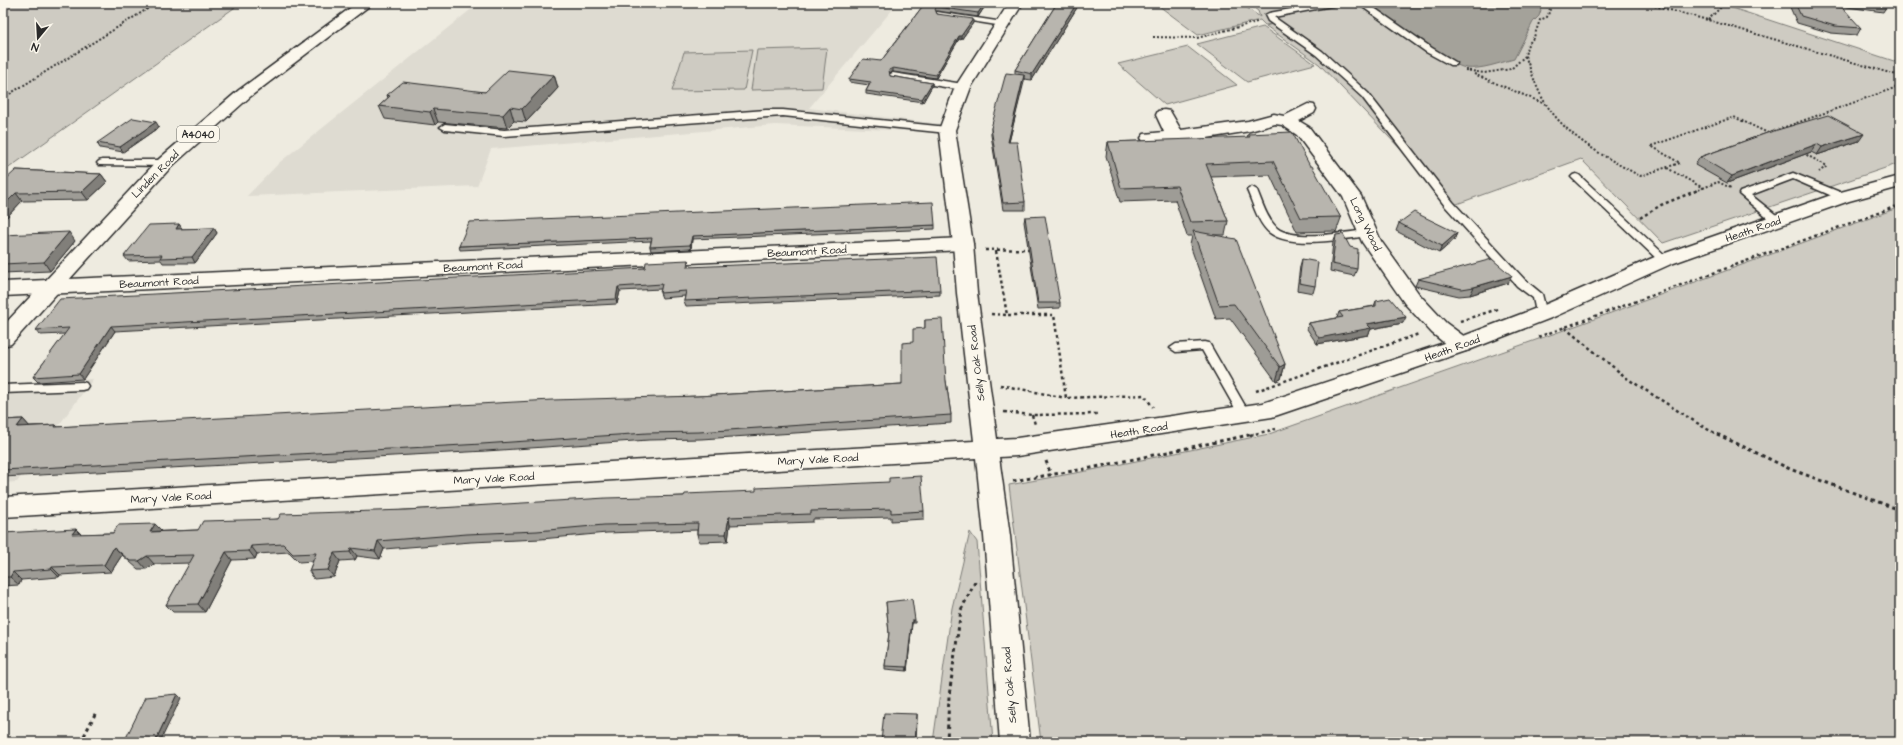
<svg xmlns="http://www.w3.org/2000/svg" width="1903" height="745" font-family="'Architects Daughter',sans-serif">
  <rect width="100%" height="100%" fill="#eeebe0"/>
  <filter id="ink" filterUnits="userSpaceOnUse"><feTurbulence type="fractalNoise" baseFrequency=".025" numOctaves="2"/><feDisplacementMap in="SourceGraphic" scale="8" xChannelSelector="R" yChannelSelector="G"/><feConvolveMatrix kernelMatrix="1 2 1 2 8 2 1 2 1" color-interpolation-filters="sRGB"/></filter>
  <g filter="url(#ink)">
    <g fill="#dedbd1">
      <path d="M479 3H898L809 108 941 124 936 132 775 125 491 149 477 186 247 196 280 162Z"/>
      <path d="M93 379 17 482 3 483V385Z"/>
    </g>
    <g fill="#cecbc2" stroke="#7c7b76">
      <path d="M9 3H241L3 172V5Z"/>
      <path d="M1155 3H1240L1260 17 1258 11 1247 3H1717L1900 63V163L1663 243 1581 159 1454 205 1319 64 1266 26 1272 24 1265 25 1260 20 1198 35Z"/>
      <path d="M1263 27 1315 64 1247 82 1197 44Z"/>
      <path d="M1188 47 1237 85 1165 105 1118 64Z"/>
      <path d="M827 48 822 88 751 90 757 50Z"/>
      <path d="M752 50 744 90 672 91 684 52Z"/>
      <path d="M1900 207V742H1041L1009 485 1092 470 1269 434 1567 329Z"/>
      <path d="M970 532 977 542 993 742H933L952 608Z"/>
    </g>
    <path fill="#a4a29a" stroke="#74726e" d="M1371 3H1536L1541 10 1539 16 1533 22 1514 59C1499 63 1481 70 1466 68 1450 66 1387 19 1369 7Z"/>
    <g fill="none" stroke-linecap="round" stroke-linejoin="round">
      <defs>
        <g id="service">
          <path d="M1324 3H1341L1337 5 1274 17 1322 51 1368 93 1453 202 1525 280 1542 294 1547 314 1545 317H1537L1533 298 1517 286 1445 206 1362 97 1316 55 1268 21 1265 15 1269 13Z"/>
          <path d="M1357 3H1367L1432 48 1457 63 1456 65H1450L1426 52Z"/>
          <path d="M937 12 1003 22 1007 24 1003 26 940 16H937Z"/>
          <path d="M893 73 963 84 967 87 963 90 890 78V74Z"/>
          <path d="M766 110H783L947 127 952 130 947 133 783 116 504 136 445 130 440 127 445 124 504 130Z"/>
          <path d="M102 160H165L170 163 165 166 99 165 97 163 99 161Z"/>
          <path d="M1793 173 1847 195 1848 197 1847 199H1839L1793 179 1751 195 1780 218 1781 220 1780 222H1772L1739 194 1740 192Z"/>
          <path d="M1576 174 1579 175 1668 258 1669 260 1668 262H1660L1573 179 1571 177 1573 175Z"/>
          <path d="M1252 187 1257 190C1262 202 1267 219 1277 228 1294 242 1347 232 1368 230L1373 233 1368 236C1343 239 1291 249 1270 233 1258 224 1253 203 1247 190Z"/>
          <path d="M1205 342 1209 343 1248 411 1250 414 1248 417H1240L1202 350 1176 352 1170 348 1176 344Z"/>
          <path d="M82 382 86 383 88 386 86 389 82 390 3 393V385Z"/>
        </g>
        <g id="minor">
          <path d="M1308 104 1314 105 1316 109 1314 113 1299 121 1309 127 1361 196 1381 241 1419 294 1446 323 1469 340 1472 345 1469 350 1461 352 1453 350 1432 333 1405 304 1362 242 1343 197 1297 135 1282 125 1275 124 1250 131 1201 139 1150 143 1144 142 1141 138 1144 134 1164 132 1156 115 1158 111 1164 110 1170 111 1181 130 1248 121 1274 114 1284 116Z"/>
          <path d="M963 238 970 240 973 244 970 248 963 250 3 296V282Z"/>
        </g>
        <path id="tertiary" d="M1009 3H1023L971 87 955 130 973 244 977 293 997 439 1017 438 1263 403 1453 340 1542 306 1657 256 1837 193 1900 176V187L1849 201 1671 264 1556 316 1469 350 1272 417 1017 456 999 457 1010 536 1030 742H1000L984 536 976 458 3 517V497L974 441 957 293 953 244 939 130 955 87Z"/>
        <path id="trunk" d="M357 3H373L251 96 171 167 11 344 3 346V326L159 159 239 90Z"/>
      </defs>
      <use href="#service" stroke="#2b2b2b" stroke-width="3"/>
      <use href="#minor" stroke="#2b2b2b" stroke-width="3"/>
      <use href="#tertiary" stroke="#2b2b2b" stroke-width="3"/>
      <use href="#trunk" stroke="#2b2b2b" stroke-width="3"/>
      <g stroke="#2b2b2b" stroke-width="2" stroke-dasharray="2 2" stroke-linecap="butt">
        <path d="M1643 3 1708 20 1900 76"/>
        <path d="M1708 20 1725 3"/>
        <path d="M1153 37 1197 38 1257 22"/>
        <path d="M1525 56C1532 72 1536 89 1546 104 1568 138 1605 157 1640 176L1680 163 1651 146 1734 117 1768 133"/>
        <path d="M1465 70 1484 73 1511 69 1525 56 1527 46 1534 37 1540 20 1547 17 1550 10 1544 3"/>
        <path d="M1474 74 1545 104"/>
        <path d="M3 98 157 3"/>
        <path d="M1774 131 1900 86"/>
        <path d="M1803 153 1827 166 1819 172"/>
        <path d="M1667 168 1703 188 1695 191"/>
        <path d="M1703 188 1718 182 1731 188"/>
      </g>
      <g stroke="#2b2b2b" stroke-width="2.5" stroke-dasharray="3 3" stroke-linecap="butt">
        <path d="M1640 218 1661 205 1698 190"/>
        <path d="M985 250 1029 249"/>
        <path d="M996 251 1007 315H1054L1066 398 1144 395 1153 407"/>
        <path d="M991 314 1007 315"/>
        <path d="M1460 321 1498 309"/>
        <path d="M1565 328 1628 379 1705 428 1719 435"/>
        <path d="M1538 337 1900 205"/>
        <path d="M1000 385 1066 398"/>
        <path d="M1256 391 1419 334"/>
        <path d="M1004 412 1032 415 1099 414"/>
        <path d="M1032 415 1035 424"/>
        <path d="M1250 435 1276 429"/>
      </g>
      <g stroke="#2b2b2b" stroke-width="3" stroke-dasharray="3.5 3.5" stroke-linecap="butt">
        <path d="M1717 434 1790 469 1900 510"/>
        <path d="M1046 461 1051 475"/>
        <path d="M1013 481 1091 468 1254 434"/>
        <path d="M81 742 96 712"/>
        <path d="M947 742 949 696 961 610 976 580"/>
      </g>
      <use href="#service" fill="#fbf7ec" fill-rule="evenodd"/>
      <use href="#minor" fill="#fbf7ec" fill-rule="evenodd"/>
      <use href="#tertiary" fill="#fbf7ec" fill-rule="evenodd"/>
      <use href="#trunk" fill="#fbf7ec" fill-rule="evenodd"/>
    </g>
    <g fill="#9e9c96" stroke="#2b2b2b">
      <path d="M925 3H987L978 17 937 11H936L937 14 973 23 961 40 959 39 936 78 893 72 889 73 890 76 932 83V86L923 102 866 94V91L869 85 849 82V79L881 61Z"/>
      <path d="M1057 3H1079L1078 6 1032 80 1024 79 1009 142 1025 202V210H1003L991 135V128L1015 74V70Z"/>
      <path d="M1790 3H1883L1886 7 1883 12 1833 5 1832 6 1861 28 1857 35 1831 33 1797 23 1789 5Z"/>
      <path d="M554 75 558 88 526 122 514 121 507 128 438 122 435 125 385 119 379 106 388 98 387 95 485 92Z"/>
      <path d="M159 127 123 152 100 148 97 143Z"/>
      <path d="M1767 133 1859 141 1817 155 1811 152 1727 183 1695 165 1700 157Z"/>
      <path d="M1248 134 1310 166 1341 218 1336 232 1335 231 1297 232 1270 175 1211 177 1228 221 1225 235H1214L1285 364 1281 379 1276 381 1230 318 1216 319 1190 245 1192 236H1187L1175 200 1120 202 1106 156 1108 142 1247 138Z"/>
      <path d="M16 170 101 174 107 182 88 200 22 201 3 221Z"/>
      <path d="M1025 217 1060 303V308L1038 309 1024 222Z"/>
      <path d="M1399 223 1457 233 1454 240 1439 253 1396 231Z"/>
      <path d="M179 224 182 229 214 228 217 233 195 263H163L161 260 128 261 124 256Z"/>
      <path d="M935 225V229L692 239 691 249 651 251 650 247 651 241 460 250 459 246Z"/>
      <path d="M3 235 75 241 50 271 3 273Z"/>
      <path d="M1336 235 1357 269 1354 276 1330 271 1333 242Z"/>
      <path d="M1302 259 1315 286 1313 293 1297 290 1300 266Z"/>
      <path d="M689 265V267L940 290V295L686 306 684 301 685 296 662 298 660 293 661 289 620 291 617 304 115 331 83 379 38 382 33 377 65 334 40 335 36 330 645 268Z"/>
      <path d="M1418 279 1508 283 1470 295 1459 296 1415 286Z"/>
      <path d="M1376 301 1403 323 1371 329 1368 335 1317 344 1307 329 1309 323 1337 318 1339 312 1374 306Z"/>
      <path d="M925 320 946 381 951 415V423L701 439 649 440 486 451 3 477V420L23 419 29 426 56 425 58 427 698 396 902 384 913 342 925 328Z"/>
      <path d="M684 496 924 511V519L891 521V517L813 519V522L730 525 728 541 699 542 697 534V530L607 533 541 539 471 542 384 549 380 559 357 556 355 560 340 561 334 577 314 579 309 571 313 561 299 562 289 552 257 554 255 559 232 560 205 612H173L166 605 190 563 154 564 146 569H138L122 555 111 572 60 575 59 577 21 580 19 585 3 586V533L81 534 198 530 278 519 406 510Z"/>
      <path d="M886 602 915 620V623H912L907 671 885 669V666L889 633Z"/>
    </g>
    <g fill="#817f7a" stroke="#2b2b2b">
      <path d="M985 3H987L978 17V13Z"/>
      <path d="M1077 3H1079L1078 6 1032 80V74Z"/>
      <path d="M973 19V23L961 40V36Z"/>
      <path d="M959 36V39L936 78V75Z"/>
      <path d="M893 68V72L889 73V70Z"/>
      <path d="M554 75 558 88 526 122 522 109Z"/>
      <path d="M1024 75V82L1007 150 1008 142Z"/>
      <path d="M932 83V86L923 102 922 99Z"/>
      <path d="M510 107 514 121 507 128 503 115Z"/>
      <path d="M433 109 438 122 435 125 430 112Z"/>
      <path d="M156 122 159 127 123 152 120 147Z"/>
      <path d="M1864 134 1859 141 1817 155 1822 147Z"/>
      <path d="M1817 144 1811 152 1727 183 1732 176Z"/>
      <path d="M101 174 107 182 88 200 82 192Z"/>
      <path d="M16 193 22 201 3 221V206Z"/>
      <path d="M179 224 183 230 176 229Z"/>
      <path d="M214 228 217 233 195 263 192 257Z"/>
      <path d="M69 232 75 241 50 271 44 262Z"/>
      <path d="M1457 233 1454 240 1439 253 1442 246Z"/>
      <path d="M692 236V239L691 249 690 245Z"/>
      <path d="M688 260 689 265 688 272 687 267Z"/>
      <path d="M1512 276 1508 283 1470 295 1474 287Z"/>
      <path d="M618 287 620 291 617 304 616 299Z"/>
      <path d="M3 299 9 306 3 313Z"/>
      <path d="M1406 317 1403 323 1371 329 1368 335 1317 344 1319 338 1367 324Z"/>
      <path d="M111 326 115 331 83 379 79 374Z"/>
      <path d="M1285 364 1281 379 1276 381 1280 367Z"/>
      <path d="M23 419 30 427H17Z"/>
      <path d="M729 517 730 525 728 541 726 534Z"/>
      <path d="M155 524 162 531 150 532Z"/>
      <path d="M76 529 83 536 72 534Z"/>
      <path d="M378 541 384 549 380 559 375 551Z"/>
      <path d="M251 546 257 554 255 559 249 551Z"/>
      <path d="M114 547 122 555 111 572 104 565Z"/>
      <path d="M351 548 357 556 355 560 350 552Z"/>
      <path d="M226 552 232 560 205 612 198 604Z"/>
      <path d="M334 553 340 561 334 577 328 570Z"/>
      <path d="M147 556 154 564 146 569 139 561Z"/>
      <path d="M52 567 60 575 59 577 51 569Z"/>
      <path d="M13 572 21 580 19 585 10 577Z"/>
      <path d="M912 620V623L907 671V667Z"/>
      <path d="M177 694 181 698 160 742H155Z"/>
      <path d="M917 714V720L916 742H915Z"/>
    </g>
    <g fill="#b8b5ae" stroke="#2b2b2b">
      <path d="M925 3H985L978 13 937 7 935 9 937 14 973 19 961 36H959L936 75 893 68 889 70 890 76 932 83 922 99 866 91 871 82 849 79 863 59 881 61Z"/>
      <path d="M1057 3H1077L1032 74 1015 70Z"/>
      <path d="M1795 3H1817L1843 8 1861 28 1835 26 1801 16Z"/>
      <path d="M1858 3H1883L1887 5 1886 7Z"/>
      <path d="M508 70 554 75 522 109 510 107 503 115 433 109 430 112 379 106 390 96 387 95 403 82 485 92Z"/>
      <path d="M1006 73 1024 75 1008 142H1017L1025 202 1003 203 991 128Z"/>
      <path d="M1828 115 1864 134 1822 147 1817 144 1732 176 1700 157 1767 133Z"/>
      <path d="M133 118 156 122 120 147 97 143Z"/>
      <path d="M1292 132 1310 166H1312L1341 218 1339 217 1301 218 1273 161 1206 164 1228 221 1190 222 1177 186 1121 188 1108 142 1250 137 1248 134Z"/>
      <path d="M16 170 101 174 82 192 16 193 3 206V182Z"/>
      <path d="M933 202 935 225 692 236 690 245 650 247 652 238 459 246 469 222Z"/>
      <path d="M1414 212 1457 233 1442 246 1399 223Z"/>
      <path d="M1045 216 1060 303H1038L1025 217Z"/>
      <path d="M179 224 176 229 214 228 192 257 160 258 162 255 124 256 149 225Z"/>
      <path d="M1193 231 1236 239 1285 364 1280 367 1234 304 1219 305Z"/>
      <path d="M69 232 44 262 3 264V235Z"/>
      <path d="M1343 234 1350 247 1358 249 1357 269 1332 264 1336 235Z"/>
      <path d="M937 257 940 290 684 301 686 291 660 293 662 284 618 287 616 299 111 326 79 374 33 377 69 328 36 330 60 299 645 268 646 262 688 260 687 267Z"/>
      <path d="M1302 259 1318 262 1315 286 1299 283Z"/>
      <path d="M1492 259 1512 276 1474 287 1462 289 1418 279Z"/>
      <path d="M1390 298 1406 317 1367 324 1371 328 1319 338 1309 323 1343 317 1339 312 1376 306V301Z"/>
      <path d="M942 319 946 381 951 415 699 432 647 433 482 444 3 470V420L23 419 17 427 56 425 55 427 552 400 698 396 902 384V343L913 342V329L925 328V320Z"/>
      <path d="M921 476 924 511 891 513V509L811 511V514L729 517 726 534H697L698 523 604 525 537 531 467 534 378 541 375 551 351 548 350 552 334 553 328 570 309 571 316 553 293 554 283 544 251 546 249 551 226 552 198 604 166 605 194 555 147 556 139 561H130L114 547 104 565 52 567 51 569 13 572 10 577H3V533L76 529 72 534 113 533 118 525 155 524 150 532 198 530 203 521 278 519 281 514 406 510 606 498 684 496 685 494 756 491V488L889 482V478Z"/>
      <path d="M912 599 915 620H912L907 667 885 666 889 633 886 602Z"/>
      <path d="M177 694 155 742H124L146 697Z"/>
      <path d="M884 713 917 714 915 742H881Z"/>
    </g>
  </g>
  <g text-anchor="middle" stroke-width="3.5" stroke-linejoin="round" paint-order="stroke">
    <rect fill="#fbf7ec" stroke="#696865" stroke-width="1" x="177" y="126" width="42" height="16" rx="3"/>
    <g font-size="10" font-weight="bold" fill="#2b2b2b">
      <text x="198" y="138">A4040</text>
    </g>
    <g font-size="11" fill="#2b2b2b" stroke="#fbf7ec">
      <text transform="translate(155 174) rotate(-45)" y="4">Linden Road</text>
      <text transform="translate(1366 224) rotate(64)" y="4">Long Wood</text>
      <text transform="translate(1753 229) rotate(-19)" y="4">Heath Road</text>
      <text transform="translate(807 251) rotate(-3)" y="4">Beaumont Road</text>
      <text transform="translate(483 266) rotate(-3)" y="4">Beaumont Road</text>
      <text transform="translate(159 282) rotate(-3)" y="4">Beaumont Road</text>
      <text transform="translate(1452 348) rotate(-20)" y="4">Heath Road</text>
      <text transform="translate(976 363) rotate(-97)" y="4">Selly Oak Road</text>
      <text transform="translate(1139 430) rotate(-9)" y="4">Heath Road</text>
      <text transform="translate(818 459) rotate(-3)" y="4">Mary Vale Road</text>
      <text transform="translate(494 478) rotate(-3)" y="4">Mary Vale Road</text>
      <text transform="translate(171 497) rotate(-3)" y="4">Mary Vale Road</text>
      <text transform="translate(1009 685) rotate(-95)" y="4">Selly Oak Road</text>
    </g>
  </g>
  <rect width="1903" height="745" fill="none" stroke="#fbf7ec" stroke-width="16"/>
  <rect x="8" y="8" width="1887" height="729" fill="none" stroke="#2b2b2b" stroke-width="1.5" filter="url(#ink)"/>
  <g transform="translate(38 38) rotate(198)" stroke="#fbf7ec" stroke-width="3" paint-order="stroke">
  <path d="M0-3L7 15L0 10L-7 15Z" fill="#2b2b2b"/>
  <text y="-6" font-size="11" font-weight="bold" text-anchor="middle" fill="#2b2b2b">N</text>
  </g>
</svg>
